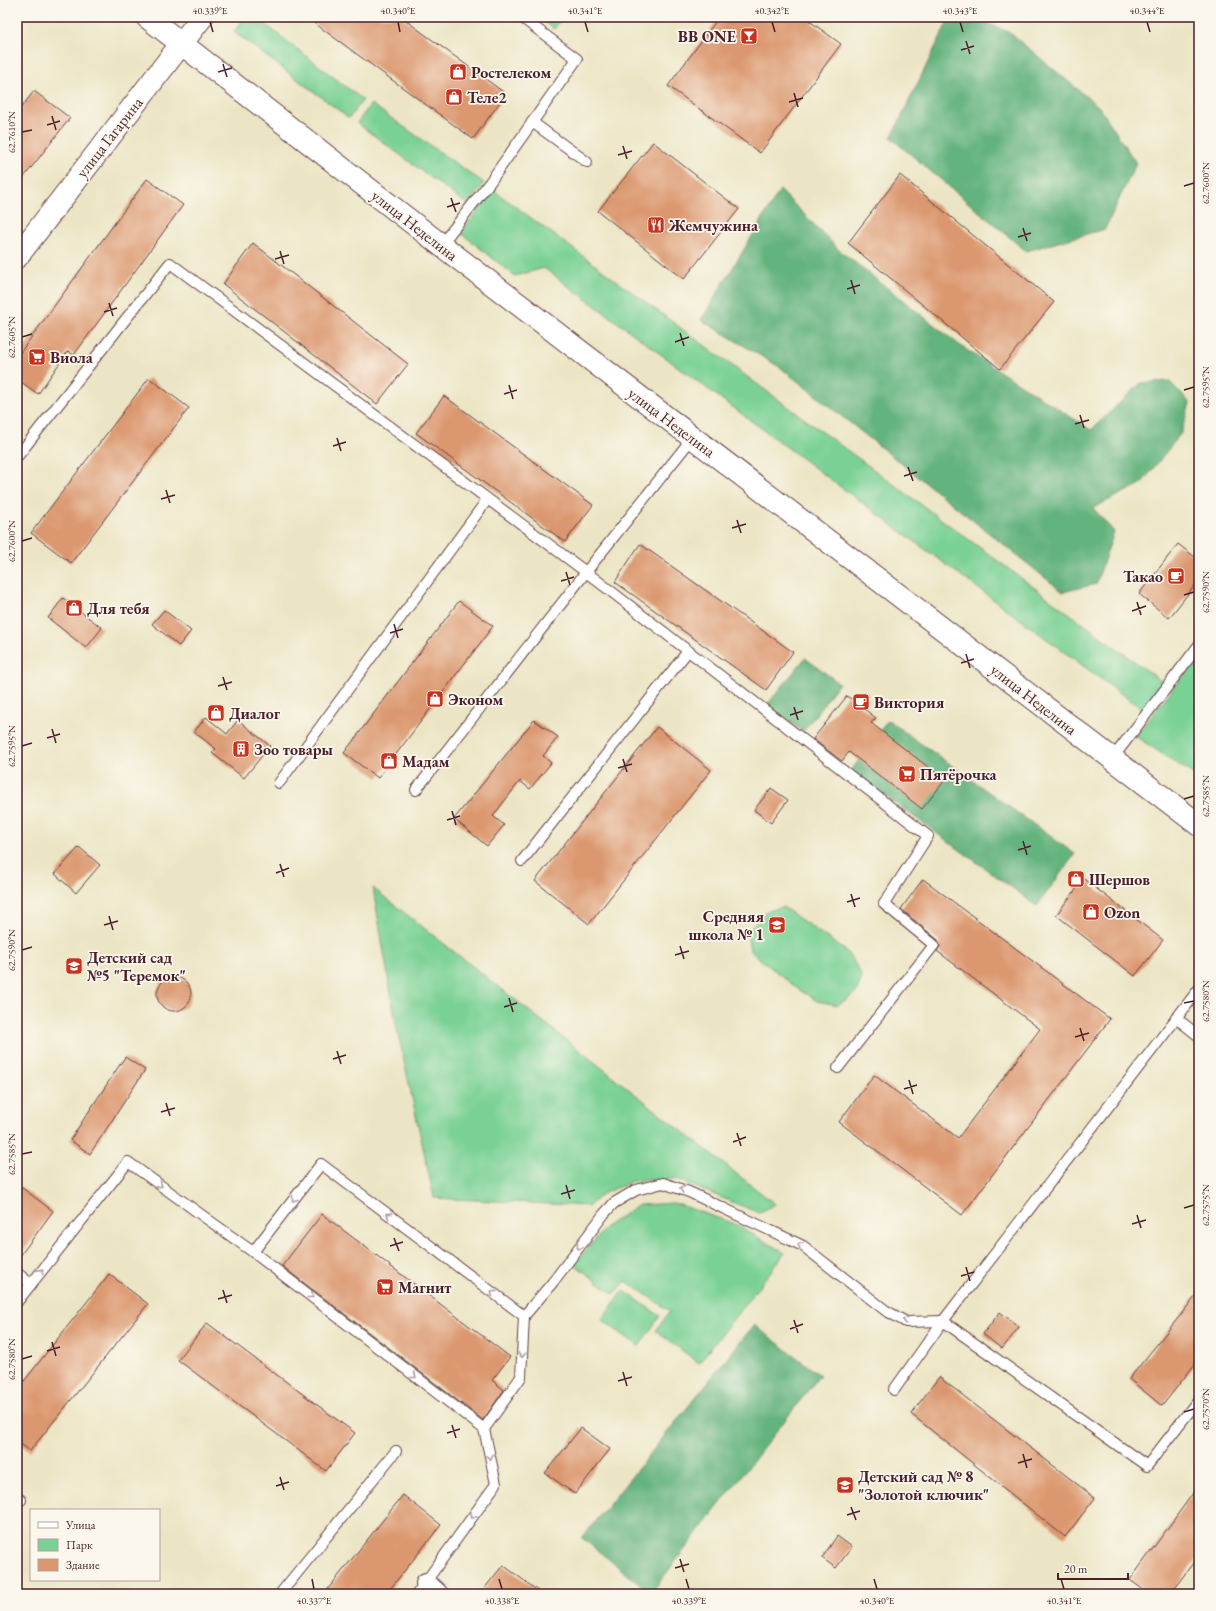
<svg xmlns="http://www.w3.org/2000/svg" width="1216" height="1611" font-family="'EB Garamond',serif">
  <rect width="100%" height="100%" fill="#fbf7ec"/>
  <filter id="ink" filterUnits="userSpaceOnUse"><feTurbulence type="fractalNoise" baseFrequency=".025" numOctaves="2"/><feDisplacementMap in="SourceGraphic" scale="8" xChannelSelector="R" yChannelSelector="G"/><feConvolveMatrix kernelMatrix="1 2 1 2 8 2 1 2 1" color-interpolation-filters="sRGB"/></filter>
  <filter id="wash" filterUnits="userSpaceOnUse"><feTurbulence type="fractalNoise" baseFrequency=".012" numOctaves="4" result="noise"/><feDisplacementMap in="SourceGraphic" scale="16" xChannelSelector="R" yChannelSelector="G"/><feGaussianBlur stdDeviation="0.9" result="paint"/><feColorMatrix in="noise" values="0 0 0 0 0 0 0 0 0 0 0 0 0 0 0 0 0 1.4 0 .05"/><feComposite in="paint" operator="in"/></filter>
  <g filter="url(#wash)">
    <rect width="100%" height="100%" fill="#ece5c5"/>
    <g fill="#7ad195" stroke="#627860">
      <path d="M245 17H256L363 100 349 118 234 32Z"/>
      <path d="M538 17H563L554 29Z"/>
      <path d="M371 104 484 183 468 205 357 123Z"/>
      <path d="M493 190 1164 683 1143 710 544 268 515 276 461 233Z"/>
      <path d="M1199 656V778L1135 736Z"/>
      <path d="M373 888 775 1204 759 1213 676 1179 633 1181 602 1194 589 1206 434 1198 396 1024Z"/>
      <path d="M783 907 846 951 858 968 862 978 856 993 838 1005 817 1001 798 989 750 951 747 932 766 911Z"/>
      <path d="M674 1203 735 1224 785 1253 699 1363 656 1331 670 1311 626 1281 614 1294 574 1264 607 1226 639 1205Z"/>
      <path d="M623 1290 660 1316 639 1346 602 1320Z"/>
    </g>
    <g fill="#63b37e" stroke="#566954">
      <path d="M950 17H971L1009 32 1100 108 1136 163 1105 229 1026 251 891 138Z"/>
      <path d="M780 190 839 250 962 347 1091 430 1141 383 1169 381 1190 403 1181 433 1141 484 1093 508 1114 532 1096 584 1063 592 781 368 701 320Z"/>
      <path d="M805 658 839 683 803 732 767 705Z"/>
      <path d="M888 720 1075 854 1037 906 851 771Z"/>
      <path d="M754 1325 820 1375 651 1593 582 1538Z"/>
    </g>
    <g id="blocks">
      <g fill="#db986f">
        <path d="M306 17H401L506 94 473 139Z"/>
        <path d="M719 17H804L841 44 760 153 668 86Z"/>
        <path d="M34 91 70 118 17 186V113Z"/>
        <path d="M653 142 739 209 684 279 598 211Z"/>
        <path d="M900 175 1054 302 1000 369 848 243Z"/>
        <path d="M147 179 183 205 74 355 68 351 38 394 17 379V357Z"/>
        <path d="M253 243 408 364 377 404 223 284Z"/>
        <path d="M149 378 189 408 71 563 31 533Z"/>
        <path d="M444 396 593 505 565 542 416 433Z"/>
        <path d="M640 544 793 652 766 690 615 582Z"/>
        <path d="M1178 544 1199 560V580L1169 618 1139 594Z"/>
        <path d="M63 598 102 628 86 648 48 618Z"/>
        <path d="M459 601 493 626 378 778 344 753Z"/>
        <path d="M164 610 191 631 179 646 152 624Z"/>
        <path d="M847 696 876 718 871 723 945 780 922 809 849 752 842 761 813 739Z"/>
        <path d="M206 717 227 734 238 720 270 746 244 778 212 753 216 749 194 732Z"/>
        <path d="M534 720 558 737 543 756 551 763 530 789 520 781 493 816 504 825 487 846 454 819Z"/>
        <path d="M657 727 711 770 589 924 535 881Z"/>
        <path d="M771 788 788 800 771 823 754 810Z"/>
        <path d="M79 847 100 865 76 893 55 874Z"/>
        <path d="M923 879 1110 1019 962 1215 839 1122 874 1075 958 1138 1040 1029 937 951 940 946 938 940 901 909Z"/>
        <path d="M1084 879 1163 940 1135 976 1056 915Z"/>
        <circle cx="174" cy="994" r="17"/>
        <path d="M125 1057 145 1070 90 1154 70 1140Z"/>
        <path d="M17 1184 53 1211 17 1260Z"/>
        <path d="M322 1214 510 1357 492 1380 504 1390 483 1420 282 1266Z"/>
        <path d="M109 1274 148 1304 30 1451 17 1441V1390Z"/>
        <path d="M1199 1292V1359L1162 1406 1129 1379Z"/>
        <path d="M1000 1312 1019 1327 1002 1349 983 1334Z"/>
        <path d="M207 1323 355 1433 326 1471 178 1360Z"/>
        <path d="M939 1377 1095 1498 1065 1537 911 1414Z"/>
        <path d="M581 1428 610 1449 575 1494 545 1473Z"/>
        <path d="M1199 1485V1555L1170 1594H1149L1130 1580Z"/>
        <path d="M403 1495 441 1525 386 1594H324Z"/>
        <path d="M837 1536 852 1547 836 1568 822 1558Z"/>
        <path d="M503 1565 542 1594H480Z"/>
      </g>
    </g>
  </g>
  <g filter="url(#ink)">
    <use href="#blocks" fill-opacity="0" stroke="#623d42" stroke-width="1"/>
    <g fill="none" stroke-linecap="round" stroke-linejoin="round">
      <defs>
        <g id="service">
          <path d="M532 122 587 162"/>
          <path d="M441 245 490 182 577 59 521 17"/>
          <path d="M17 457 170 263 586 572 693 437"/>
          <path d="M1112 759 1199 645"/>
          <path d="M279 783 487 500"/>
          <path d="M416 790 586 572 928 836 884 904 934 945 838 1068"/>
          <path d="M522 861 688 651"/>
          <path d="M1176 1018 1199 1036"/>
          <path d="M253 1252 321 1164 524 1316"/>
          <path d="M17 1273 31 1284"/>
          <path d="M17 1302 128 1162 253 1252 484 1429 496 1484 417 1594"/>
          <path d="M894 1390 943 1321 1199 989"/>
          <path d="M484 1429 521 1377 524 1316 553 1282 604 1214 614 1203 636 1190 663 1183 689 1192 803 1246 885 1310 906 1322 943 1321 1147 1466 1199 1399"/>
          <path d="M17 1497 21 1500"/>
          <path d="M280 1594 396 1451"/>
        </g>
        <path id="minor" d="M426 1583 438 1594"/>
        <g id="tertiary">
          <path d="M147 17 441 245 1199 825"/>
          <path d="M17 257 202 17"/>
        </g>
      </defs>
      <use href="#service" stroke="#623d42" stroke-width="12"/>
      <use href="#minor" stroke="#623d42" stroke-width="22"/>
      <use href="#tertiary" stroke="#623d42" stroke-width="24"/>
      <use href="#service" stroke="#fff" stroke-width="10"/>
      <use href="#minor" stroke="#fff" stroke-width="20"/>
      <use href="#tertiary" stroke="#fff" stroke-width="22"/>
    </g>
    <defs><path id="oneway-chevron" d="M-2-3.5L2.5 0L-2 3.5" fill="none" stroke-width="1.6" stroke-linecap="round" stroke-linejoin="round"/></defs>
    <g stroke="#ae9aa0">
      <use href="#oneway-chevron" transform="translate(160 1185) rotate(36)"/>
      <use href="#oneway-chevron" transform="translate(682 1189) rotate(-163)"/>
      <use href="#oneway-chevron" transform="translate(294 1199) rotate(127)"/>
      <use href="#oneway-chevron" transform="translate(389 1215) rotate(-143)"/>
      <use href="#oneway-chevron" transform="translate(800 1245) rotate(-151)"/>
      <use href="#oneway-chevron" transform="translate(579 1247) rotate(126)"/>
      <use href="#oneway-chevron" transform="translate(41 1271) rotate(-51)"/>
      <use href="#oneway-chevron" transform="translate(493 1293) rotate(-143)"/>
      <use href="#oneway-chevron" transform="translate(311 1296) rotate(38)"/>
      <use href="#oneway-chevron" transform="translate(905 1320) rotate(-163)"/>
      <use href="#oneway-chevron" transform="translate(522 1355) rotate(93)"/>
      <use href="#oneway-chevron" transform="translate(414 1376) rotate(38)"/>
      <use href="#oneway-chevron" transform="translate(490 1457) rotate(78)"/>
      <use href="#oneway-chevron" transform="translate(473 1516) rotate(125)"/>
    </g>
  </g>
  <path fill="none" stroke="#4a1f2b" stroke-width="1.5" d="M210 22 213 32M398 22 400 32M585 22 588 32M772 22 775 32M960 22 963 32M1147 22 1150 32M966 41 970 54M961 50 974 46M223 64 227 77M218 72 232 68M794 93 798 107M789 102 803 98M52 116 56 130M47 125 60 121M22 132 32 130M623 146 627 159M618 155 632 151M1184 186 1194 183M451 198 456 212M447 207 460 203M1023 228 1027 241M1018 237 1031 233M280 251 284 264M275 259 289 255M851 280 855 294M847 289 860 285M109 303 113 316M104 312 117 308M680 333 684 346M22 337 32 334M675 342 689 337M509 385 513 399M1184 390 1194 387M504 394 517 390M1080 415 1084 428M1075 424 1089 420M337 438 341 451M333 446 346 442M908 467 913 481M904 476 917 472M166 490 170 503M161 499 175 495M737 520 741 533M732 528 746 524M22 541 32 538M566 572 570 585M561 581 574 577M1184 595 1194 592M1137 602 1141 615M1132 611 1146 606M394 624 398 638M390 633 403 629M966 654 970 668M961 663 974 659M223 677 227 690M218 686 232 682M794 707 798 720M790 715 803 711M52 729 56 743M47 738 60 734M22 746 32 743M623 759 627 772M618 768 632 764M1184 799 1194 796M452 811 456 825M447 820 460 816M1023 841 1027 855M1018 850 1031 846M280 864 284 877M276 873 289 868M851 894 855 907M847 902 860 898M109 916 113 930M104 925 118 921M680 946 684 959M22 950 32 947M675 955 689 951M509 998 513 1012M1184 1003 1194 1001M504 1007 517 1003M1080 1028 1084 1041M1075 1037 1089 1033M337 1051 341 1064M333 1059 346 1055M909 1080 913 1094M904 1089 917 1085M166 1103 170 1116M161 1112 175 1108M737 1133 741 1146M733 1142 746 1137M22 1154 32 1152M566 1185 570 1199M561 1194 575 1190M1184 1208 1194 1205M1137 1215 1141 1228M1132 1224 1146 1220M394 1238 399 1251M390 1246 403 1242M966 1267 970 1281M961 1276 974 1272M223 1290 227 1303M218 1299 232 1295M794 1320 798 1333M790 1329 803 1324M52 1342 56 1356M47 1351 60 1347M22 1359 32 1356M623 1372 627 1386M618 1381 632 1377M1184 1412 1194 1409M452 1425 456 1438M447 1433 460 1429M1023 1454 1027 1468M1018 1463 1032 1459M280 1477 284 1490M276 1486 289 1482M851 1507 856 1520M847 1515 860 1511M680 1559 684 1572M675 1568 689 1564M312 1579 314 1589M499 1579 502 1589M686 1579 689 1589M874 1579 877 1589M1061 1579 1064 1589"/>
  <defs>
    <symbol id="bar-square" viewBox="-11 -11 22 22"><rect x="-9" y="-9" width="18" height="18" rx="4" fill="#c8321e" stroke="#fbf7ec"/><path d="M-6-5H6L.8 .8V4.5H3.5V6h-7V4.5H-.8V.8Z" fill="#fff"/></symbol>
    <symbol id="shop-square" viewBox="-11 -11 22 22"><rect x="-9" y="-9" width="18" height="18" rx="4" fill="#c8321e" stroke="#fbf7ec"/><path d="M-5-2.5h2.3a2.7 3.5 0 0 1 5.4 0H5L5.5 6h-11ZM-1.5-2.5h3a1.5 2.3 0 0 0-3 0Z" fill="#fff"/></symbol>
    <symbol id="restaurant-square" viewBox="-11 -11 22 22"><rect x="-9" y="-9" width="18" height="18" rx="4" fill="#c8321e" stroke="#fbf7ec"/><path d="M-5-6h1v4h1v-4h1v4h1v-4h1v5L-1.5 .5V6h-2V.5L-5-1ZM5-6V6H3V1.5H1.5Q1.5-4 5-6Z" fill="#fff"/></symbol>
    <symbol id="supermarket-square" viewBox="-11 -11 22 22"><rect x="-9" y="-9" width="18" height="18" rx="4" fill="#c8321e" stroke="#fbf7ec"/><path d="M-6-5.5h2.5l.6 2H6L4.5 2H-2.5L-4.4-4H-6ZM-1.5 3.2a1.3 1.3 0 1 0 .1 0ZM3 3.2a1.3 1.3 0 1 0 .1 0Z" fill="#fff"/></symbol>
    <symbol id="cafe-square" viewBox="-11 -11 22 22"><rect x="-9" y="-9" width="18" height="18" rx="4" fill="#c8321e" stroke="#fbf7ec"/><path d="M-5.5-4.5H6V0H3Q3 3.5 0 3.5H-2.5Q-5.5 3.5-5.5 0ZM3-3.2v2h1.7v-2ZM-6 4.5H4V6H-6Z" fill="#fff"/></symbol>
    <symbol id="building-square" viewBox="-11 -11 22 22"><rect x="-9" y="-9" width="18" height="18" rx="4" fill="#c8321e" stroke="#fbf7ec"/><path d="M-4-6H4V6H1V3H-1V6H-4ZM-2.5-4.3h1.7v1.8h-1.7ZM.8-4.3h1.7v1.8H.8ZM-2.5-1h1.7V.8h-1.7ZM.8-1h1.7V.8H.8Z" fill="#fff"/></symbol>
    <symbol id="school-square" viewBox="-11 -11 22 22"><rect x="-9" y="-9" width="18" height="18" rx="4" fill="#c8321e" stroke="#fbf7ec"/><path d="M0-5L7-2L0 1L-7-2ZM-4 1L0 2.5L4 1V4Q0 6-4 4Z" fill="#fff"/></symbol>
  </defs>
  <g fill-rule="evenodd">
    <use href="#bar-square" x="739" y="26" width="20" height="20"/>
    <use href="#shop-square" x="448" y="62" width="20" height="20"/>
    <use href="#shop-square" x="444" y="87" width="20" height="20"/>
    <use href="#restaurant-square" x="646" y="215" width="20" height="20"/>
    <use href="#supermarket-square" x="27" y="347" width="20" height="20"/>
    <use href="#cafe-square" x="1166" y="566" width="20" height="20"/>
    <use href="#shop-square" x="64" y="598" width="20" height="20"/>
    <use href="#shop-square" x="425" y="689" width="20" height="20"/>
    <use href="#cafe-square" x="851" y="692" width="20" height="20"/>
    <use href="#shop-square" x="206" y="703" width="20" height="20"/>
    <use href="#building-square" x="231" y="739" width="20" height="20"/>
    <use href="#shop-square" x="379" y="751" width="20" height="20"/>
    <use href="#supermarket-square" x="897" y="764" width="20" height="20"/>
    <use href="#shop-square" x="1066" y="869" width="20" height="20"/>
    <use href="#shop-square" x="1081" y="902" width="20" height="20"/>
    <use href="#school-square" x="767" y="915" width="20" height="20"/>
    <use href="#school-square" x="64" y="956" width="20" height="20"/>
    <use href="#supermarket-square" x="375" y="1277" width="20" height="20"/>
    <use href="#school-square" x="835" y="1475" width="20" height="20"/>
  </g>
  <g text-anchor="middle" stroke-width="3.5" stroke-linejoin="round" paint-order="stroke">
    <g font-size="16" font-weight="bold" fill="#4a1f2b" stroke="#fbf7ec" text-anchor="start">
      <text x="736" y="42" text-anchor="end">BB ONE</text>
      <text x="471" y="78">Ростелеком</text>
      <text x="467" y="103">Теле2</text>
      <text x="669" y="231">Жемчужина</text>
      <text x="50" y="363">Виола</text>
      <text x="1163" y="582" text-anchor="end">Такао</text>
      <text x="87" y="614">Для тебя</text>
      <text x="448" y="705">Эконом</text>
      <text x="874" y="708">Виктория</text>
      <text x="229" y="719">Диалог</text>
      <text x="254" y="755">Зоо товары</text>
      <text x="402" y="767">Мадам</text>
      <text x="920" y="780">Пятёрочка</text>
      <text x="1089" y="885">Шершов</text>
      <text x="1104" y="918">Ozon</text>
      <text x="764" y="922" text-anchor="end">Средняя<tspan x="764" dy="18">школа № 1</tspan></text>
      <text x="87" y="963">Детский сад<tspan x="87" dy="18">№5 "Теремок"</tspan></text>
      <text x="398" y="1293">Магнит</text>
      <text x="858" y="1482">Детский сад № 8<tspan x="858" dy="18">"Золотой ключик"</tspan></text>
    </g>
    <g font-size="16" fill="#4a1f2b" stroke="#fbf7ec">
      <text transform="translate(109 137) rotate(-52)" y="6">улица Гагарина</text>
      <text transform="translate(415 225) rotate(38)" y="6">улица Неделина</text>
      <text transform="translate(672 422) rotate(37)" y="6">улица Неделина</text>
      <text transform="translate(1034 699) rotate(38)" y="6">улица Неделина</text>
    </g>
  </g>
  <rect width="1216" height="1611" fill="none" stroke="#fbf7ec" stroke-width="44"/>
  <rect x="30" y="1509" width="130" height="72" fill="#fbf7ec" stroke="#b4a19f"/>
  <rect x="38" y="1522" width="20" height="6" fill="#ffffff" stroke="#b4a19f"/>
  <text x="66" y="1529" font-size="12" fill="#4a1f2b">Улица</text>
  <rect x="38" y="1539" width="20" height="12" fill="#7ad195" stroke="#b4a19f"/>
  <text x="66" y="1549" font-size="12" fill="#4a1f2b">Парк</text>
  <rect x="38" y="1559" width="20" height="12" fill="#db986f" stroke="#b4a19f"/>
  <text x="66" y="1569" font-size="12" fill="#4a1f2b">Здание</text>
  <path d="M1058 1573v6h70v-6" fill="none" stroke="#4a1f2b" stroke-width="2"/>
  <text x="1064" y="1573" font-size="12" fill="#4a1f2b" stroke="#fbf7ec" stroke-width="3" paint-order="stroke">20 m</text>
  <rect x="22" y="22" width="1172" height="1567" fill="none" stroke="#4a1f2b" stroke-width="1.5"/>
  <g font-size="10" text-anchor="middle" fill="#4a1f2b">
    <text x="210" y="14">40.339°E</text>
    <text x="398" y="14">40.340°E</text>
    <text x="585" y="14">40.341°E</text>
    <text x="772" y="14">40.342°E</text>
    <text x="960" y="14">40.343°E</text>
    <text x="1147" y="14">40.344°E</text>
    <text transform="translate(11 132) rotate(-90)" y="4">62.7610°N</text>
    <text transform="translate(1205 183) rotate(-90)" y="4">62.7600°N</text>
    <text transform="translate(11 337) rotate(-90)" y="4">62.7605°N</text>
    <text transform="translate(1205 387) rotate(-90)" y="4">62.7595°N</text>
    <text transform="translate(11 541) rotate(-90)" y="4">62.7600°N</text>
    <text transform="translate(1205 592) rotate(-90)" y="4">62.7590°N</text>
    <text transform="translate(11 746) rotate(-90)" y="4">62.7595°N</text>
    <text transform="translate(1205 796) rotate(-90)" y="4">62.7585°N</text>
    <text transform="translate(11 950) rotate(-90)" y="4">62.7590°N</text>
    <text transform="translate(1205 1001) rotate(-90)" y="4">62.7580°N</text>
    <text transform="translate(11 1154) rotate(-90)" y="4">62.7585°N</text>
    <text transform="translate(1205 1205) rotate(-90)" y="4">62.7575°N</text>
    <text transform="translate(11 1359) rotate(-90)" y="4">62.7580°N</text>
    <text transform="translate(1205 1409) rotate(-90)" y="4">62.7570°N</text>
    <text x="314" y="1604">40.337°E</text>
    <text x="502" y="1604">40.338°E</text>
    <text x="689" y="1604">40.339°E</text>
    <text x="877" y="1604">40.340°E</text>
    <text x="1064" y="1604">40.341°E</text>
  </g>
</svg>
